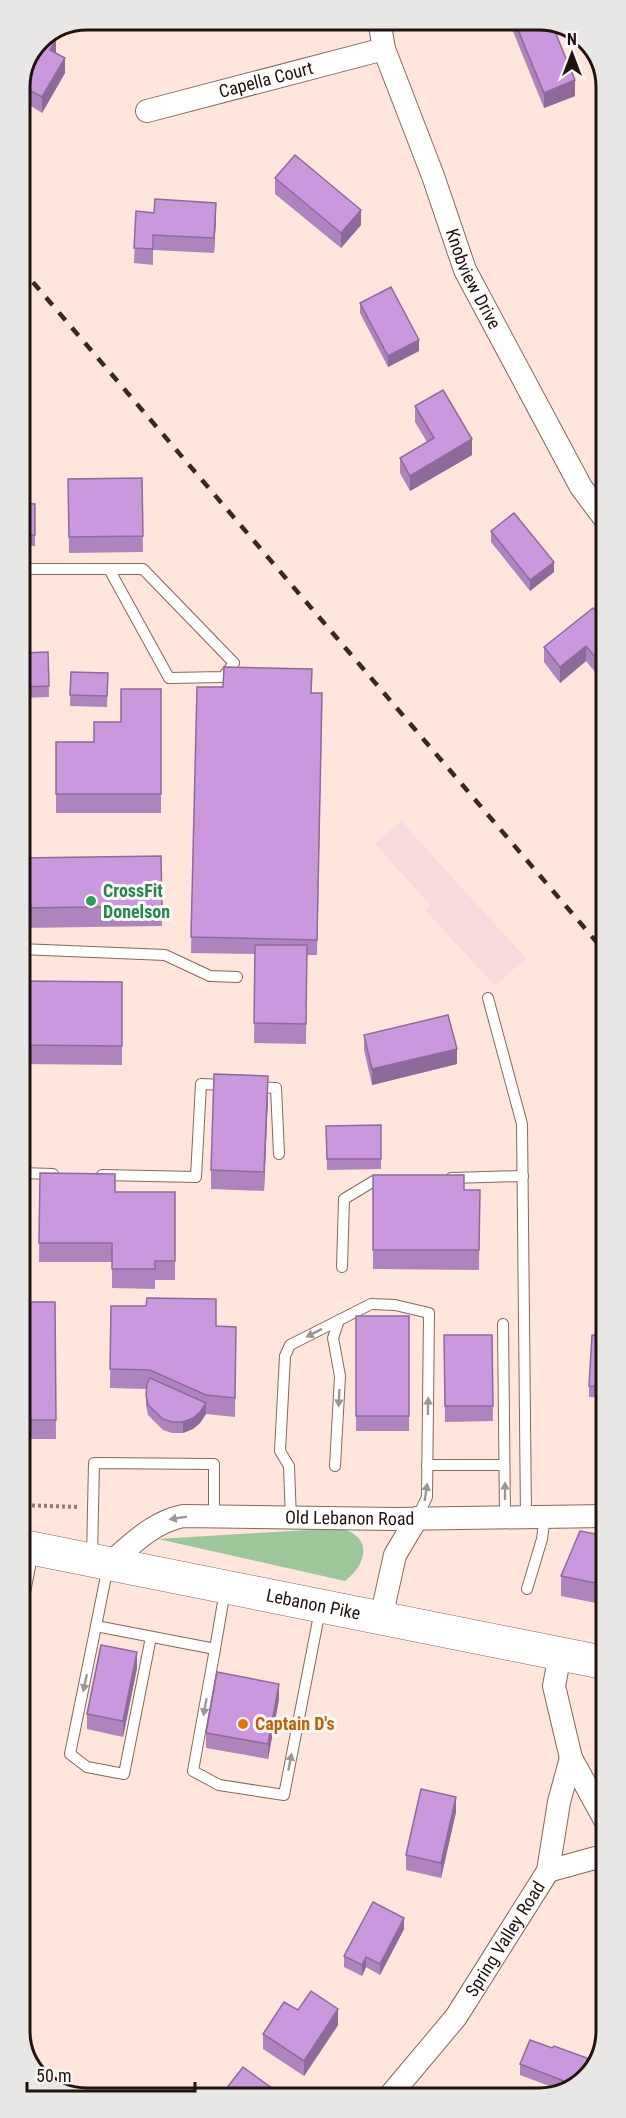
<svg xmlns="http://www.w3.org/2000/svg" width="626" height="2118" font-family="'Roboto Condensed',sans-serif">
  <rect width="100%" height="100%" fill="#fee6dc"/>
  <path fill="#f6dbdc" d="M401 821 526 958 495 986 425 910 430 905 375 844Z"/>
  <path fill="#9cc79a" d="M339 1528C373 1536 368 1563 345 1581L158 1539Z"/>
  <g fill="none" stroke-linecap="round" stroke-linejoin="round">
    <defs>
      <g id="service">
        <path d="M20 569H143L234 663 223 677 169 678 109 569"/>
        <path d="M20 949 165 955 210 976 237 977"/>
        <path d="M488 998 522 1124 526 1516"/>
        <path d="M253 1087 276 1088 279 1154"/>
        <path d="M20 1173 53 1174"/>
        <path d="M102 1175 196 1177 201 1084 226 1085"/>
        <path d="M451 1178 523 1176"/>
        <path d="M342 1267 344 1199 374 1181H385"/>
        <path d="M503 1324 505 1517"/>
        <path d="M427 1465H504"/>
        <path d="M335 1466 340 1376 333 1338 339 1320"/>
        <path d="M291 1519 289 1466 280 1451 285 1356 290 1345 371 1304 395 1305 429 1313 427 1497 417 1518"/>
        <path d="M92 1557 94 1463 214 1464V1517"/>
        <path d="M108 1566 96 1626 215 1649 225 1590"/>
        <path d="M527 1589 542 1539 545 1516"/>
        <path d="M21 1613 33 1551"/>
        <path d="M96 1626 70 1754 87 1767 124 1774 151 1637"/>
        <path d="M215 1649 193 1771 219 1785 284 1795 320 1610"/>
      </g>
      <g id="minor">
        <path id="s1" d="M379 20 384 49 433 176 465 270 581 487 605 519"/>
        <path id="s2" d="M147 111 384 49"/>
        <path id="s3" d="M109 1564C131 1545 153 1522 183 1516L395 1519 606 1516"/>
        <path d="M381 1618 395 1555 417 1518"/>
        <path d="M560 1654 554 1686 571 1758 606 1822"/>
        <path d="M548 1871 606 1855"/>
        <path id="s4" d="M388 2098 456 2017 548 1871 559 1802 571 1758"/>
      </g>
      <g id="primary">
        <path id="s5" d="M21 1546 606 1663"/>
      </g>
    </defs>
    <use href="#service" stroke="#896758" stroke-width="12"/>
    <use href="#minor" stroke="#896758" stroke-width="24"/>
    <use href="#primary" stroke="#896758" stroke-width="34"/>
    <path stroke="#8f7c74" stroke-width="4" stroke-dasharray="3 3" stroke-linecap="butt" d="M20 1505 78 1507"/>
    <use href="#service" stroke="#fff" stroke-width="10"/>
    <use href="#minor" stroke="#fff" stroke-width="22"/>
    <use href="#primary" stroke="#fff" stroke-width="33"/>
    <path stroke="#372823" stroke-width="4.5" stroke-dasharray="10 10" stroke-linecap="butt" d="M20 267 606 953"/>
  </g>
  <g fill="#af83be">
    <path d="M510 20H514L575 96 544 108 510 24Z"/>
    <path d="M39 39 56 53 65 73 42 113 31 106 22 123 20 121V86Z"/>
    <path d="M605 121V154L599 139V123Z"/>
    <path d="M275 178 361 225 341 248 275 194Z"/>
    <path d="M136 211 216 218 214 253 153 250V265L134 263Z"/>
    <path d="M360 303 419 351 388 367 360 313Z"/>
    <path d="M415 406 472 455 410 491 400 473V458L427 442 415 422Z"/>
    <path d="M142 478 143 552 69 553 68 479Z"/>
    <path d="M20 503 35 504V546L20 545Z"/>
    <path d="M491 531 554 572 530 591 491 542Z"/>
    <path d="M20 600H29L30 648H20Z"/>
    <path d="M606 623V685L586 661 560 683 544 662V647Z"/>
    <path d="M48 652 49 697 20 698V653Z"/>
    <path d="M71 672 108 673 107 707 70 706Z"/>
    <path d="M197 687 311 693 322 709 317 955H307L306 1044 254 1043 255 954 191 953Z"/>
    <path d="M161 689V813H56V742H94L121 722Z"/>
    <path d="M161 856 162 926 20 928V858Z"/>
    <path d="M20 981 122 982V1065L20 1064Z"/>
    <path d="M364 1035 457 1064 372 1085 364 1050Z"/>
    <path d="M268 1095 264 1191 211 1189V1170Z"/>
    <path d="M381 1125V1169L327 1170 326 1126Z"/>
    <path d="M40 1173 115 1192H175V1280H155V1289L112 1288V1262H39Z"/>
    <path d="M373 1175 464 1190H480L479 1270 373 1269Z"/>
    <path d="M55 1302 56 1439H20V1318H30Z"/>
    <path d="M111 1306 216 1326 236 1327 235 1417 206 1414 200 1423 193 1429 183 1433H172L163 1430 148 1415 146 1405V1389L110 1388Z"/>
    <rect x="356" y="1316" width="53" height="115"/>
    <path d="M444 1335H492L493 1421 445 1422Z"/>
    <path d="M606 1336V1398L589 1397V1386Z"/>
    <path d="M606 1536V1605L561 1596V1576Z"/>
    <path d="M137 1668 123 1737 87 1729V1714Z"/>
    <path d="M279 1699 268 1759 206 1748V1733Z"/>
    <path d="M456 1812 441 1878 406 1870V1855Z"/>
    <path d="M404 1929 380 1975 366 1967 362 1976 344 1967V1956Z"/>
    <path d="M298 2010 338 2025 304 2076 263 2049V2034Z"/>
    <path d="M552 2048 590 2075 563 2091 520 2075V2064Z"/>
  </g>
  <g fill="#8e6a9b">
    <path d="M56 39V54L50 50Z"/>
    <path d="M65 58V73L42 113V97Z"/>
    <path d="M575 80V96L544 108V93Z"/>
    <path d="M31 91V106L22 123V107Z"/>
    <path d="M216 203V218L214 253V238Z"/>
    <path d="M361 210V225L341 248V233Z"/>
    <path d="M419 340V351L388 367V356Z"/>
    <path d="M472 439V455L410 491V476Z"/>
    <path d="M554 562V572L530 591V580Z"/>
    <path d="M586 646V661L560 683V667Z"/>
    <path d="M457 1049V1064L372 1085V1069Z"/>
    <path d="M268 1076V1095L264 1191V1172Z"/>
    <path d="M206 1403V1414L200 1423 193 1429 183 1433V1422Z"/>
    <path d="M137 1652V1668L123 1737V1721Z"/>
    <path d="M279 1684V1699L268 1759V1744Z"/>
    <path d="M456 1797V1812L441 1878V1863Z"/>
    <path d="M404 1918V1929L380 1975V1964Z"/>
    <path d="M366 1957V1967L362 1976V1965Z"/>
    <path d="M338 2009V2025L304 2076V2061Z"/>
    <path d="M273 2089V2098H266Z"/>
  </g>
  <g fill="#cb98dd" stroke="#8e6a9b" stroke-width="1.5">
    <path d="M514 20H548L551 22 575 80 544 93Z"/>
    <path d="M49 35 56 39 50 50 65 58 42 97 31 91 22 107 20 106V86L31 58 38 47 36 46 39 39Z"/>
    <path d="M605 121V138L599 123Z"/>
    <path d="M295 155 361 210 341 233 275 178Z"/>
    <path d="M155 199 216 203 214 238 153 235V249L134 248 136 211 154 213Z"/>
    <path d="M391 287 419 340 388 356 360 303Z"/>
    <path d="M443 390 472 439 410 476 400 458 434 438 415 406Z"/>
    <path d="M142 478 143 536 69 537 68 479Z"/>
    <path d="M20 503 35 504V535H20Z"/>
    <path d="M514 513 554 562 530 580 491 531Z"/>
    <path d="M20 600H29L30 638H20Z"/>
    <path d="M593 608 606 623V670L586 646 560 667 544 647Z"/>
    <path d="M48 652 49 686 20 687V653Z"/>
    <path d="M224 667 312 669 311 693H322L317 940 191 937 197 687H223Z"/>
    <path d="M71 672 108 673 107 696 70 695Z"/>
    <path d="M121 689H161V794H56V742H94V722H121Z"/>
    <path d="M161 856 162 906 20 908V858Z"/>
    <path d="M255 945H307L306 1024 254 1023Z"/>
    <path d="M20 981 122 982V1046L20 1045Z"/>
    <path d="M448 1015 457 1049 372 1069 364 1035Z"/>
    <path d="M214 1074 268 1076 264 1172 211 1170Z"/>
    <path d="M381 1125V1159H327L326 1126Z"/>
    <path d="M40 1173 115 1174V1192H175V1261H155V1269H112V1243H39Z"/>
    <path d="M373 1175H464V1190H480L479 1250H373Z"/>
    <path d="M147 1298 216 1299V1326L236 1327 235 1398 206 1395 150 1370 110 1369 111 1306H146Z"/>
    <path d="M30 1302H55L56 1420H20V1318H30Z"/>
    <rect x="356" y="1316" width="53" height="100"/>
    <path d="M444 1335H492L493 1406H445Z"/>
    <path d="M592 1335 606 1336V1387L589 1386Z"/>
    <path d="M150 1378 206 1403 200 1412 193 1418 183 1422H172L163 1419 148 1405 146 1395 147 1384Z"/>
    <path d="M580 1531 606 1536V1585L561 1576Z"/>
    <path d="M101 1645 137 1652 123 1721 87 1714Z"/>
    <path d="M217 1672 279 1684 268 1744 206 1733Z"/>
    <path d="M421 1789 456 1797 441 1863 406 1855Z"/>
    <path d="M373 1902 404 1918 380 1964 366 1957 362 1965 344 1956Z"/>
    <path d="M311 1991 338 2009 304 2061 263 2034 284 2002 298 2010Z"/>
    <path d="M530 2040 552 2048 554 2046 595 2061 590 2075 574 2085 520 2064Z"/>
    <path d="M243 2067 273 2089 266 2098H219Z"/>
  </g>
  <defs><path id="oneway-solid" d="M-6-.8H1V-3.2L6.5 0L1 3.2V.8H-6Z" transform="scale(1.5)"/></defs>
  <g fill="#9b9593">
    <use href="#oneway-solid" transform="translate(314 1333) rotate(153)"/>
    <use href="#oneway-solid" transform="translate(339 1398) rotate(93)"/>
    <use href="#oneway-solid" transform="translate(428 1406) rotate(-89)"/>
    <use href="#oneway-solid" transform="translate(505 1491) rotate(-90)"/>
    <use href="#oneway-solid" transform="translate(426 1492) rotate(-82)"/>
    <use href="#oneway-solid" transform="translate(178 1518) rotate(171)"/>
    <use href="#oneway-solid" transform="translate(85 1683) rotate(102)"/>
    <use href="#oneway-solid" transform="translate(205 1707) rotate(100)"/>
    <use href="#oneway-solid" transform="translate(290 1762) rotate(-79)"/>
  </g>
  <circle fill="#2e9e5b" stroke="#f9f9f9" stroke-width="2" cx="91" cy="901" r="6"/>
  <circle fill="#e8710a" stroke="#f9f9f9" stroke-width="2" cx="243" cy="1724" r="6"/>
  <g text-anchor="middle" stroke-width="6" stroke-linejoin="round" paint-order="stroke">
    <g font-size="18" fill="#21130e" stroke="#f9f9f9">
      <text dy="6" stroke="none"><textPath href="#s2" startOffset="123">Capella Court</textPath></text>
      <text dy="6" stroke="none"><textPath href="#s1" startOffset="276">Knobview Drive</textPath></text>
      <text dy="6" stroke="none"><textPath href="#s3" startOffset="256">Old Lebanon Road</textPath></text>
      <text dy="6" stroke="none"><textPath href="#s5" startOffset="298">Lebanon Pike</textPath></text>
      <text dy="6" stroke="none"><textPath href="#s4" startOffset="198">Spring Valley Road</textPath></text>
    </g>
    <g font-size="18" font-weight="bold" fill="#27864d" stroke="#f9f9f9" text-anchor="start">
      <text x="103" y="897">CrossFit<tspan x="103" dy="21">Donelson</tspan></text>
    </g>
    <g font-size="18" font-weight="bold" fill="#c56008" stroke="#f9f9f9" text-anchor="start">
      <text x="255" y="1730">Captain D's</text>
    </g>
  </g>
  <path d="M0 0H626V2118H0ZM87 30H539A57 57 0 0 1 596 87V2031A57 57 0 0 1 539 2088H87A57 57 0 0 1 30 2031V87A57 57 0 0 1 87 30Z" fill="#e8e7e6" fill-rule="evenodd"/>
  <path fill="none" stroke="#21130e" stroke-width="3" d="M87 30H539A57 57 0 0 1 596 87V2031A57 57 0 0 1 539 2088H87A57 57 0 0 1 30 2031V87A57 57 0 0 1 87 30Z"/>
  <g transform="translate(572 54)" stroke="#f9f9f9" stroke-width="4.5" paint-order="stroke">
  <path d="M0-4.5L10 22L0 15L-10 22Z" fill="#21130e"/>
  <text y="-9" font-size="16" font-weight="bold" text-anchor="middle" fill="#21130e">N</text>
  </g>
  <path d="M27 2082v9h168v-9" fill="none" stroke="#21130e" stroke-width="3"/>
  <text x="36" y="2082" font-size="18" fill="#21130e" stroke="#f9f9f9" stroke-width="4.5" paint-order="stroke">50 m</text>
</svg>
